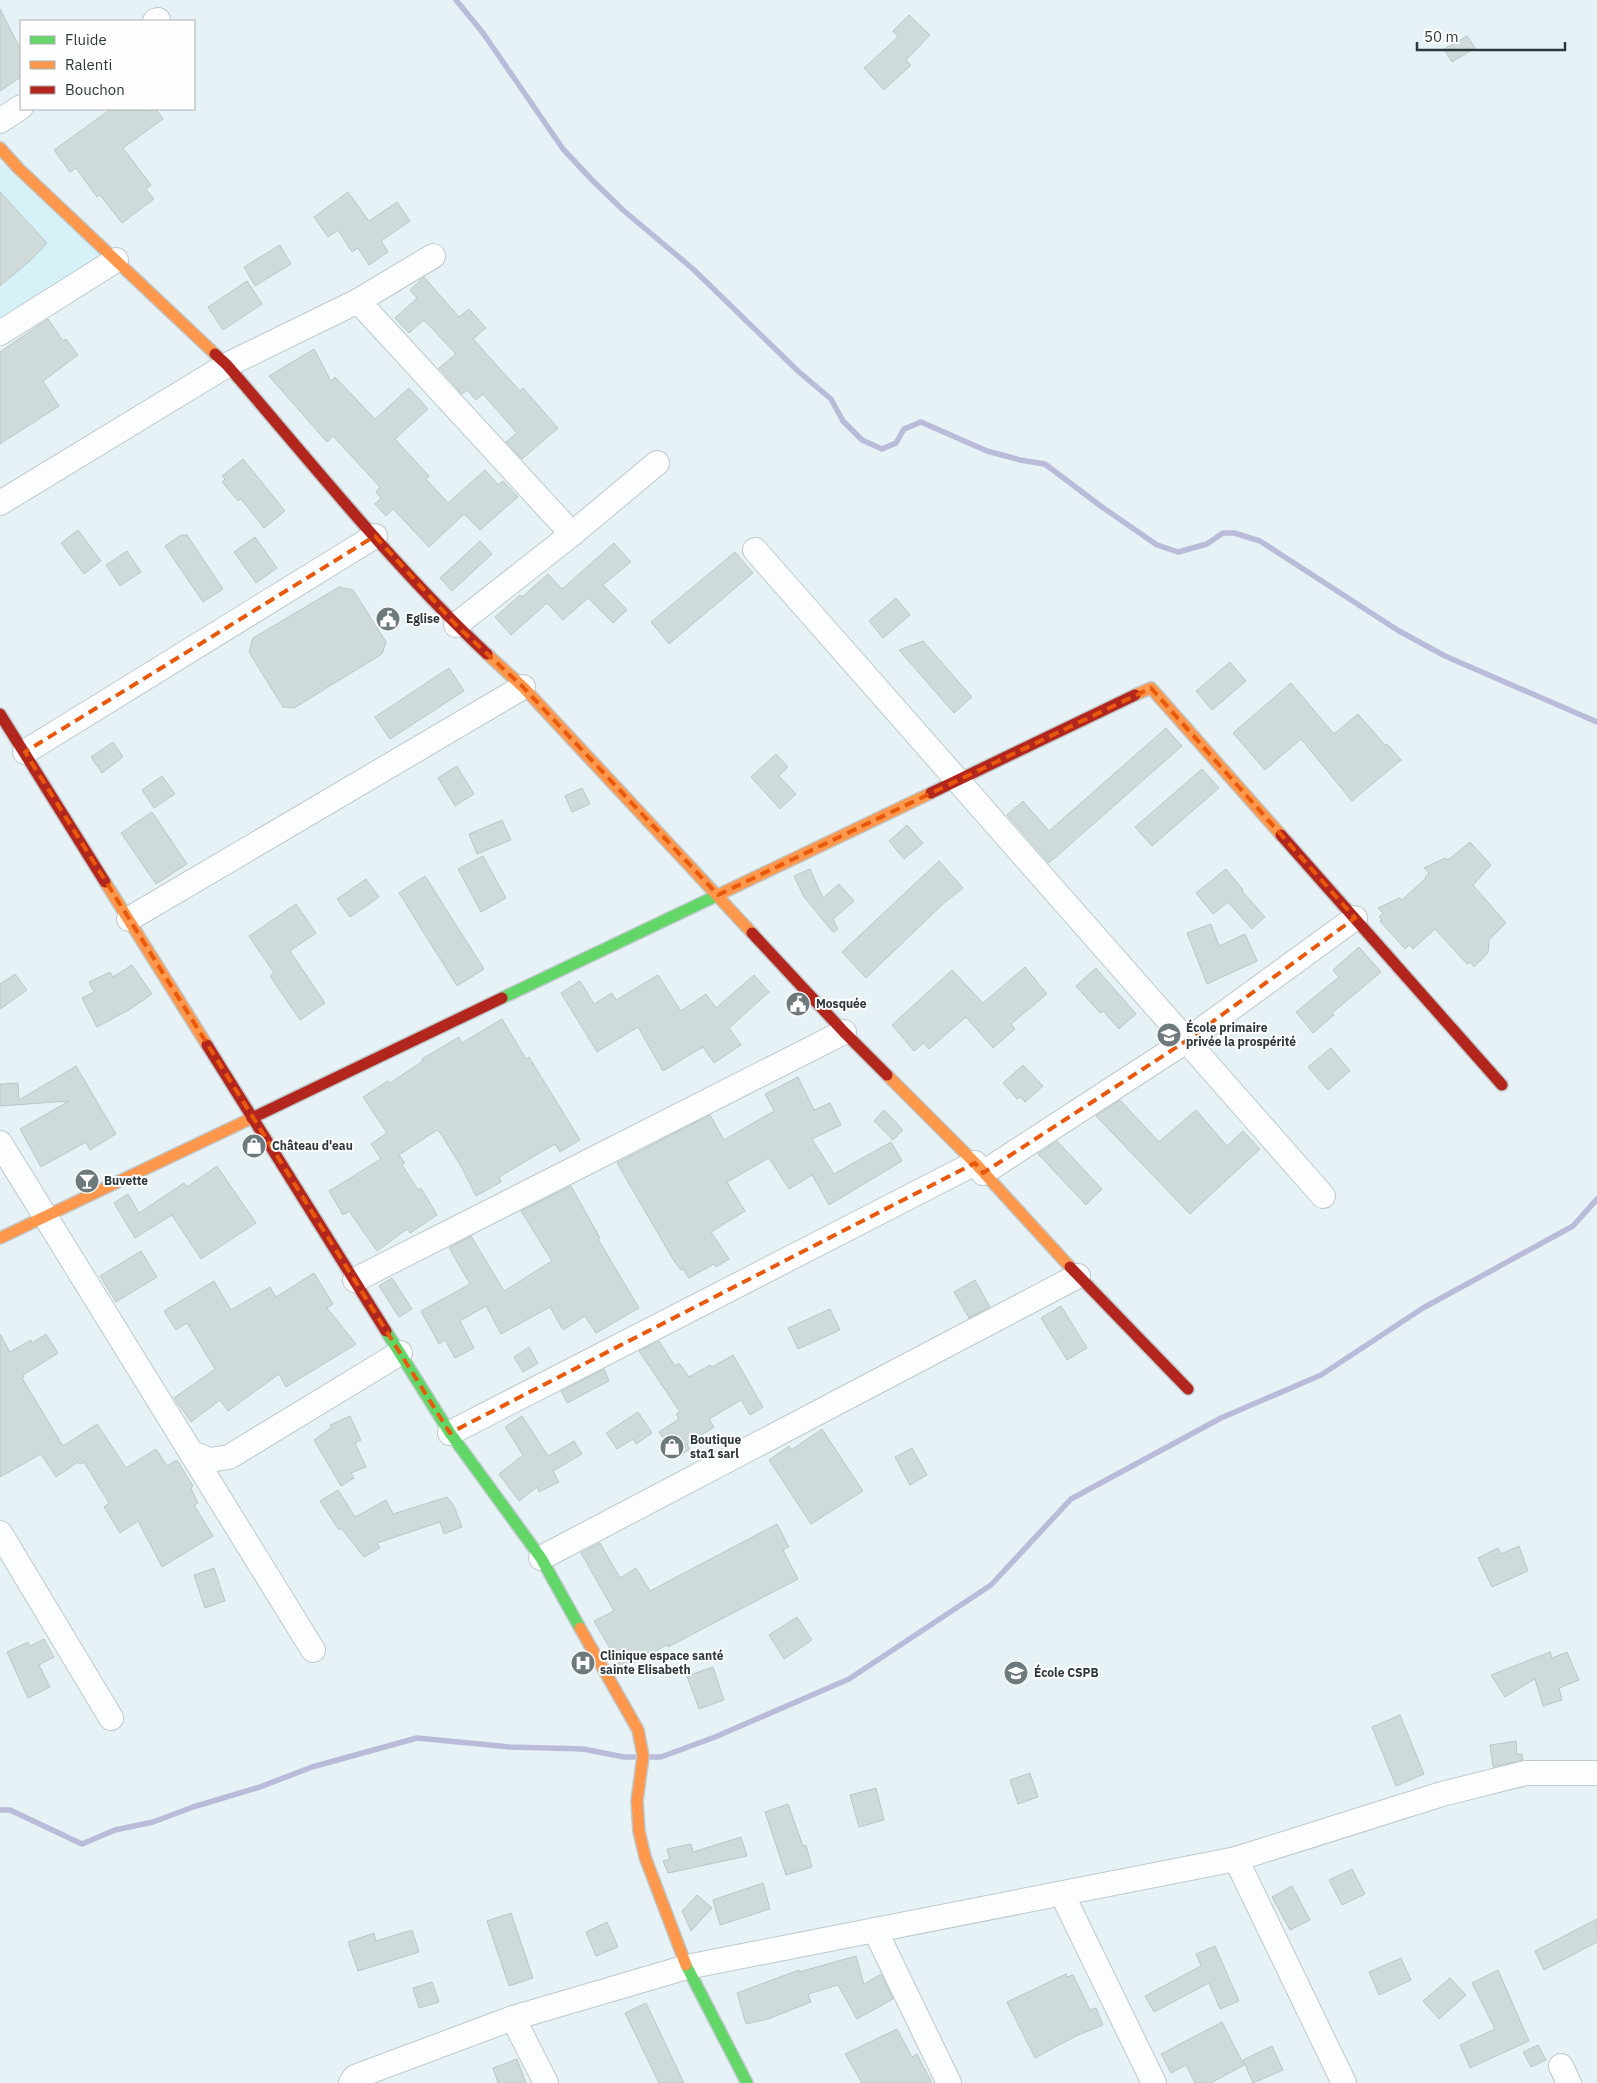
<svg xmlns="http://www.w3.org/2000/svg" width="1597" height="2083" font-family="'IBM Plex Sans',sans-serif">
  <rect width="100%" height="100%" fill="#e6f2f6"/>
  <path fill="#d7f1f9" d="M0 163 107 259 0 325Z"/>
  <g fill="none" stroke-linecap="round" stroke-linejoin="round">
    <g stroke="#babbd9" stroke-width="5.5">
      <path d="M456 0 483 33 563 149 592 180 623 210 693 269 799 372 831 399 843 421 862 440 882 449 896 443 904 429 921 422 987 451 1020 460 1045 464 1102 507 1157 545 1178 552 1207 544 1223 533H1234L1260 541 1399 631 1445 656 1597 722"/>
      <path d="M651 1757H661L715 1737 849 1679 991 1585 1071 1499 1221 1418 1321 1375 1423 1308 1573 1226 1597 1199"/>
      <path d="M0 1810H10L82 1844 115 1830 153 1822 193 1807 260 1787 312 1767 417 1738 510 1747 583 1749 624 1757H634"/>
    </g>
  </g>
  <g fill="#cfdadb" stroke="#bbc7c7">
    <path d="M0 9 21 50V77L0 91Z"/>
    <path d="M909 15 930 35 906 60 911 65 884 90 864 68 898 37 893 31Z"/>
    <path d="M1467 36 1475 48 1452 62 1444 49Z"/>
    <path d="M111 109H156L163 119 123 148 151 185 146 189 154 199 122 223 100 195 97 197 76 168 70 172 54 150Z"/>
    <path d="M0 192 47 243 31 260 0 286Z"/>
    <path d="M348 192 369 221 397 202 410 221 381 241 388 252 369 265 358 248 352 252 338 230 328 237 314 217Z"/>
    <path d="M280 245 291 264 255 286 244 267Z"/>
    <path d="M424 277 459 317 469 309 486 328 473 339 520 391 523 388 558 428 522 459 506 442 517 433 483 394 476 400 467 390 462 394 439 368 456 354 424 320 409 333 395 318 417 298 410 290Z"/>
    <path d="M247 281 262 304 223 330 208 307Z"/>
    <path d="M48 319 63 341 66 339 78 355 43 381 59 406 0 444V352Z"/>
    <path d="M314 349 331 381 335 377 375 419 409 388 428 409 395 439 429 476 426 479 448 503 485 470 498 485 503 481 518 497 480 530 464 514 429 547 393 509 386 516 375 504 381 498 376 492 380 487 333 436 327 442 269 376Z"/>
    <path d="M243 459 285 511 264 528 241 499 238 501 222 482 225 479 222 476Z"/>
    <path d="M78 530 101 561 84 574 61 543Z"/>
    <path d="M181 535H187L223 589 203 602 165 546Z"/>
    <path d="M255 537 277 568 256 583 234 552Z"/>
    <path d="M480 541 492 554 452 591 440 578Z"/>
    <path d="M614 543 631 562 603 585 627 610 613 623 588 598 563 620 547 603 511 635 495 617 520 595 522 597 548 574 562 589Z"/>
    <path d="M127 551 141 572 120 586 106 565Z"/>
    <path d="M735 552 753 573 669 644 651 622Z"/>
    <path d="M339 587 353 590 386 642 382 654 294 708 283 707 249 652 253 638Z"/>
    <path d="M896 598 910 615 883 638 869 621Z"/>
    <path d="M923 641 972 697 954 713 899 650Z"/>
    <path d="M1230 662 1246 681 1212 710 1196 691Z"/>
    <path d="M449 668 464 691 390 739 375 717Z"/>
    <path d="M1291 683 1334 734 1358 714 1385 745 1387 744 1401 760 1352 801 1301 739 1265 770 1233 733Z"/>
    <path d="M1166 728 1182 746 1049 863 1007 815 1023 801 1049 831Z"/>
    <path d="M113 742 123 757 102 773 91 757Z"/>
    <path d="M776 754 788 767 779 776 796 794 780 809 751 777Z"/>
    <path d="M457 766 474 794 455 806 438 778Z"/>
    <path d="M1202 769 1219 788 1152 846 1135 827Z"/>
    <path d="M162 776 175 794 154 808 142 790Z"/>
    <path d="M582 788 590 804 572 812 565 796Z"/>
    <path d="M152 812 187 864 156 884 121 833Z"/>
    <path d="M502 820 511 840 477 854 469 834Z"/>
    <path d="M907 825 923 843 904 859 889 841Z"/>
    <path d="M1470 842 1491 865 1473 885 1506 923 1489 940 1488 953 1474 967 1470 962 1467 964 1435 929 1413 949 1409 945 1405 949 1380 921 1382 920 1379 917 1383 913 1378 908 1399 898 1402 900 1426 878 1425 877 1429 873 1424 868 1445 858 1448 860Z"/>
    <path d="M483 856 506 898 481 912 458 869Z"/>
    <path d="M939 861 963 888 944 903 866 978 842 952Z"/>
    <path d="M810 869 823 898 839 884 854 901 833 919 838 929 833 932 804 897 794 876Z"/>
    <path d="M1226 869 1243 890 1242 891 1265 917 1252 929 1228 902 1213 914 1196 893Z"/>
    <path d="M425 876 484 969 457 986 399 893Z"/>
    <path d="M366 879 379 897 350 917 337 899Z"/>
    <path d="M296 904 316 933 290 951 325 1003 300 1020 270 976 274 973 249 936Z"/>
    <path d="M1211 924 1219 946 1245 934 1257 961 1207 984 1187 933Z"/>
    <path d="M1359 947 1381 972 1332 1013 1334 1015 1313 1033 1296 1012 1339 977 1333 970Z"/>
    <path d="M132 965 152 994 129 1010 97 1027 82 998 94 992 89 982 110 972 113 977Z"/>
    <path d="M1025 967 1047 994 1011 1024 1015 1029 993 1048 966 1017 929 1049 924 1043 914 1051 892 1025 952 970 983 1003Z"/>
    <path d="M1096 968 1136 1014 1119 1029 1103 1011 1100 1013 1076 986Z"/>
    <path d="M15 974 27 990 0 1009V984Z"/>
    <path d="M658 975 681 1011 706 994 716 1008 754 975 769 992 729 1028 741 1045 714 1063 703 1047 663 1071 638 1027 597 1052 561 993 580 981 594 1004 612 993 616 1000Z"/>
    <path d="M502 1019 526 1059 529 1057 580 1140 560 1152 555 1144 499 1177 501 1182 476 1196 462 1168 441 1134 437 1130 399 1155 405 1163 402 1165 418 1190 421 1188 437 1215 410 1233 407 1229 377 1251 349 1211 343 1215 329 1191 381 1159 371 1144 387 1133 363 1097 388 1081 390 1083 423 1061 422 1059 459 1037 462 1043Z"/>
    <path d="M1331 1048 1350 1071 1328 1090 1308 1067Z"/>
    <path d="M1023 1065 1043 1086 1025 1102 1020 1097 1017 1099 1003 1083Z"/>
    <path d="M76 1066 116 1134 90 1150 86 1142 41 1167 20 1129 69 1101 0 1106V1084L18 1083 19 1100Z"/>
    <path d="M798 1077 814 1110 830 1103 841 1125 812 1139 834 1174 891 1142 902 1161 829 1205 812 1175 789 1189 769 1158 727 1182 745 1211 711 1232 729 1259 716 1267 714 1264 689 1278 683 1269 681 1270 674 1261 617 1163 710 1115 724 1140 774 1111 765 1094Z"/>
    <path d="M1120 1100 1159 1142 1196 1110 1227 1146 1243 1131 1260 1149 1190 1214 1096 1116Z"/>
    <path d="M884 1110 903 1130 893 1140 874 1121Z"/>
    <path d="M1057 1141 1102 1189 1086 1205 1038 1154Z"/>
    <path d="M217 1166 256 1223 201 1259 172 1215 135 1238 114 1203 128 1194 139 1213 184 1183 187 1187Z"/>
    <path d="M571 1186 600 1238 598 1239 639 1308 596 1333 585 1316 563 1330 550 1307 501 1334 486 1306 460 1321 474 1348 455 1358 445 1340 439 1344 421 1311 470 1284 449 1248 471 1236 504 1291 552 1261 521 1211Z"/>
    <path d="M141 1251 157 1277 116 1302 100 1276Z"/>
    <path d="M314 1273 333 1304 327 1308 356 1344 286 1387 279 1374 228 1411 220 1400 191 1422 174 1398 215 1369 187 1323 176 1330 164 1311 214 1281 231 1310 270 1287 276 1297Z"/>
    <path d="M392 1278 412 1309 399 1317 379 1286Z"/>
    <path d="M975 1280 990 1307 969 1318 954 1292Z"/>
    <path d="M1061 1306 1087 1348 1067 1360 1041 1318Z"/>
    <path d="M830 1309 840 1330 798 1349 788 1328Z"/>
    <path d="M0 1334 10 1352 31 1340 32 1343 46 1334 58 1353 23 1375 24 1377 22 1378 63 1446 97 1424 126 1468 156 1449 167 1466 177 1460 193 1486 191 1488 198 1503 194 1505 213 1536 162 1567 138 1521 120 1533 104 1507 109 1503 84 1462 80 1464 78 1462 56 1477 41 1454 0 1477Z"/>
    <path d="M659 1341 675 1366 679 1363 689 1377 710 1365 712 1367 733 1355 763 1407 750 1415 741 1400 709 1419 714 1427 687 1444 690 1449 676 1458 659 1432 679 1419 676 1414 680 1412 639 1351Z"/>
    <path d="M529 1347 538 1363 523 1372 514 1357Z"/>
    <path d="M604 1369 609 1381 567 1403 561 1391Z"/>
    <path d="M638 1412 652 1433 636 1444 633 1439 617 1449 606 1433Z"/>
    <path d="M350 1416 361 1440 355 1443 366 1467 351 1473 354 1478 341 1486 314 1440 331 1428 330 1425Z"/>
    <path d="M522 1416 548 1456 574 1441 582 1454 553 1471 559 1482 539 1492 537 1487 519 1501 499 1474 523 1455 505 1427Z"/>
    <path d="M822 1429 863 1491 811 1524 769 1460 789 1446 791 1450Z"/>
    <path d="M912 1448 927 1475 910 1485 895 1457Z"/>
    <path d="M338 1490 355 1517 386 1500 393 1514 447 1497 454 1506 462 1527 444 1534 440 1522 377 1543 380 1548 364 1557 341 1528 339 1530 320 1501Z"/>
    <path d="M777 1524 789 1547 783 1550 798 1579 668 1647 667 1645 622 1669 594 1621 614 1611 581 1553 600 1543 620 1578 636 1568 650 1591Z"/>
    <path d="M1519 1546 1528 1571 1492 1587 1478 1558 1498 1548 1501 1554Z"/>
    <path d="M214 1568 225 1601 205 1608 194 1575Z"/>
    <path d="M797 1617 812 1640 784 1659 769 1635Z"/>
    <path d="M44 1639 54 1657 39 1665 50 1687 28 1698 7 1652 28 1642 30 1646Z"/>
    <path d="M1550 1652 1552 1658 1567 1652 1579 1680 1559 1688 1562 1700 1543 1706 1535 1679 1505 1697 1491 1675Z"/>
    <path d="M713 1667 724 1700 699 1709 687 1676Z"/>
    <path d="M1400 1715 1424 1774 1396 1786 1372 1727Z"/>
    <path d="M1516 1741 1517 1754H1522L1523 1760 1493 1767 1490 1745Z"/>
    <path d="M1030 1773 1038 1797 1018 1804 1010 1780Z"/>
    <path d="M876 1788 884 1820 859 1827 850 1795Z"/>
    <path d="M788 1804 803 1846 806 1845 812 1867 786 1875 765 1812Z"/>
    <path d="M741 1837 747 1856 668 1873 663 1861 670 1859 667 1849 691 1844 693 1852Z"/>
    <path d="M1352 1869 1365 1894 1342 1905 1329 1880Z"/>
    <path d="M763 1883 770 1909 720 1925 713 1900Z"/>
    <path d="M1292 1886 1310 1920 1290 1930 1272 1897Z"/>
    <path d="M697 1895 712 1908 691 1931 682 1911Z"/>
    <path d="M511 1913 533 1978 509 1986 487 1921Z"/>
    <path d="M1597 1919V1942L1544 1970 1535 1951Z"/>
    <path d="M607 1922 618 1947 596 1956 586 1932Z"/>
    <path d="M412 1930 419 1952 358 1971 348 1942 374 1933 376 1941Z"/>
    <path d="M1215 1946 1239 2001 1220 2009 1209 1983 1154 2012 1145 1996 1201 1966 1196 1954Z"/>
    <path d="M856 1956 864 1984 881 1974 893 1999 857 2019 838 1985 808 1994 811 2002 768 2019 746 2024 737 1993 799 1970V1972Z"/>
    <path d="M1401 1958 1411 1980 1379 1995 1369 1972Z"/>
    <path d="M1498 1970 1529 2041 1470 2068 1460 2045 1495 2029 1472 1983Z"/>
    <path d="M1066 1974 1067 1977 1073 1975 1090 2010 1096 2008 1103 2025 1076 2036 1035 2058 1007 2002Z"/>
    <path d="M1450 1978 1466 1995 1439 2019 1423 2001Z"/>
    <path d="M432 1982 439 2002 419 2008 413 1988Z"/>
    <path d="M646 2003 684 2083H659L625 2013Z"/>
    <path d="M1222 2022 1244 2065 1211 2083H1195L1186 2065 1171 2073 1161 2054Z"/>
    <path d="M897 2029 912 2057 917 2054 932 2083H862L845 2054Z"/>
    <path d="M1538 2045 1546 2060 1531 2067 1523 2052Z"/>
    <path d="M1272 2046 1283 2070 1253 2083 1243 2060Z"/>
    <path d="M517 2059 526 2083H498L493 2068Z"/>
  </g>
  <g fill="none" stroke-linecap="round" stroke-linejoin="round">
    <defs>
      <g id="street">
        <path d="M155 21 158 20"/>
        <path d="M0 121 21 107"/>
        <path d="M358 301 572 534"/>
        <path d="M0 333 116 260"/>
        <path d="M0 503 227 365 358 301 433 256"/>
        <path d="M755 550 1323 1196"/>
        <path d="M456 625 572 534 657 463"/>
        <path d="M25 752 375 536"/>
        <path d="M129 919 523 687"/>
        <path d="M0 1143 313 1650"/>
        <path d="M983 1173 1186 1041 1355 918"/>
        <path d="M355 1280 844 1032"/>
        <path d="M450 1433 975 1163"/>
        <path d="M192 1453 210 1460 229 1457 400 1353"/>
        <path d="M0 1533 111 1718"/>
        <path d="M541 1558 1078 1276"/>
        <path d="M1236 1859 1344 2083"/>
        <path d="M1062 1894 1154 2083"/>
        <path d="M875 1930 949 2083"/>
        <path d="M513 2018 546 2083"/>
        <path d="M1561 2066 1569 2083"/>
        <path d="M351 2083 355 2077 513 2018 687 1967 1236 1859 1442 1794 1526 1773H1597"/>
      </g>
      <g id="fast">
        <path d="M502 998 718 895"/>
        <path d="M386 1331 450 1433 541 1558 580 1628"/>
        <path d="M686 1965 747 2083"/>
      </g>
      <g id="slow">
        <path d="M0 148 18 168 215 354"/>
        <path d="M487 654 523 687 752 933"/>
        <path d="M1135 695 1151 688 1281 835"/>
        <path d="M105 882 207 1045"/>
        <path d="M718 895 931 793"/>
        <path d="M887 1075 975 1163 1070 1267"/>
        <path d="M0 1238 252 1118"/>
        <path d="M580 1628 638 1730 643 1756 637 1801 639 1831 645 1857 686 1965"/>
      </g>
      <g id="jam">
        <path d="M215 354 227 365C310 461 394 567 487 654"/>
        <path d="M0 714 105 882"/>
        <path d="M931 793 1135 695"/>
        <path d="M1281 835 1502 1085"/>
        <path d="M752 933 844 1032 887 1075"/>
        <path d="M207 1045 386 1331"/>
        <path d="M252 1118 502 998"/>
        <path d="M1070 1267 1188 1389"/>
      </g>
    </defs>
    <use href="#street" stroke="#bec9cc" stroke-width="26"/>
    <use href="#fast" stroke="#bec9cc" stroke-width="14"/>
    <use href="#slow" stroke="#bec9cc" stroke-width="14"/>
    <use href="#jam" stroke="#bec9cc" stroke-width="14"/>
    <use href="#street" stroke="#fbfdfe" stroke-width="24"/>
    <use href="#fast" stroke="#63d668" stroke-width="11"/>
    <use href="#slow" stroke="#ff974d" stroke-width="11"/>
    <use href="#jam" stroke="#b3261e" stroke-width="11"/>
  </g>
  <path fill="none" stroke="#e8590c" stroke-width="4" stroke-dasharray="10 6" stroke-linejoin="round" d="M375 536 456 625 523 687 718 895 1151 688 1355 918 1186 1041 983 1173 975 1163 450 1433 25 752Z"/>
  <defs>
    <symbol id="civic-disc" viewBox="-11 -11 22 22"><circle r="9.5" fill="#6d797c" stroke="#fefefe"/><path d="M-.6-6.5H3V-4.5H.6V-3L4-1V1h2V6H-6V1h2V-1L-.6-3ZM-1.2 2.5V6h2.4V2.5Z" fill="#fff"/></symbol>
    <symbol id="school-disc" viewBox="-11 -11 22 22"><circle r="9.5" fill="#6d797c" stroke="#fefefe"/><path d="M0-5L7-2L0 1L-7-2ZM-4 1L0 2.5L4 1V4Q0 6-4 4Z" fill="#fff"/></symbol>
    <symbol id="shop-disc" viewBox="-11 -11 22 22"><circle r="9.5" fill="#6d797c" stroke="#fefefe"/><path d="M-5-2.5h2.3a2.7 3.5 0 0 1 5.4 0H5L5.5 6h-11ZM-1.5-2.5h3a1.5 2.3 0 0 0-3 0Z" fill="#fff"/></symbol>
    <symbol id="bar-disc" viewBox="-11 -11 22 22"><circle r="9.5" fill="#6d797c" stroke="#fefefe"/><path d="M-6-5H6L.8 .8V4.5H3.5V6h-7V4.5H-.8V.8Z" fill="#fff"/></symbol>
    <symbol id="hospital-disc" viewBox="-11 -11 22 22"><circle r="9.5" fill="#6d797c" stroke="#fefefe"/><path d="M-5-5h3v3.5h4V-5h3V5h-3V1.5h-4V5h-3Z" fill="#fff"/></symbol>
  </defs>
  <g fill-rule="evenodd">
    <use href="#civic-disc" x="374" y="605" width="28" height="28"/>
    <use href="#civic-disc" x="784" y="990" width="28" height="28"/>
    <use href="#school-disc" x="1155" y="1021" width="28" height="28"/>
    <use href="#shop-disc" x="240" y="1132" width="28" height="28"/>
    <use href="#bar-disc" x="73" y="1167" width="28" height="28"/>
    <use href="#shop-disc" x="658" y="1433" width="28" height="28"/>
    <use href="#hospital-disc" x="569" y="1649" width="28" height="28"/>
    <use href="#school-disc" x="1002" y="1659" width="28" height="28"/>
  </g>
  <g text-anchor="middle" stroke-width="4" stroke-linejoin="round" paint-order="stroke">
    <g font-size="12" font-weight="bold" fill="#2c383b" stroke="#fefefe" text-anchor="start">
      <text x="406" y="623">Eglise</text>
      <text x="816" y="1008">Mosquée</text>
      <text x="1186" y="1032">École primaire<tspan x="1186" dy="14">privée la prospérité</tspan></text>
      <text x="272" y="1150">Château d'eau</text>
      <text x="104" y="1185">Buvette</text>
      <text x="690" y="1444">Boutique<tspan x="690" dy="14">sta1 sarl</tspan></text>
      <text x="600" y="1660">Clinique espace santé<tspan x="600" dy="14">sainte Elisabeth</tspan></text>
      <text x="1034" y="1677">École CSPB</text>
    </g>
  </g>
  <rect x="20" y="20" width="175" height="90" fill="#fefefe" stroke="#aaafb0"/>
  <rect x="30" y="36" width="25" height="8" fill="#63d668" stroke="#aaafb0"/>
  <text x="65" y="45" font-size="15" fill="#2c383b">Fluide</text>
  <rect x="30" y="61" width="25" height="8" fill="#ff974d" stroke="#aaafb0"/>
  <text x="65" y="70" font-size="15" fill="#2c383b">Ralenti</text>
  <rect x="30" y="86" width="25" height="8" fill="#b3261e" stroke="#aaafb0"/>
  <text x="65" y="95" font-size="15" fill="#2c383b">Bouchon</text>
  <path d="M1417 42v8h148v-8" fill="none" stroke="#2c383b" stroke-width="2.5"/>
  <text x="1424" y="42" font-size="15" fill="#2c383b" stroke="#fefefe" stroke-width="4" paint-order="stroke">50 m</text>
</svg>
